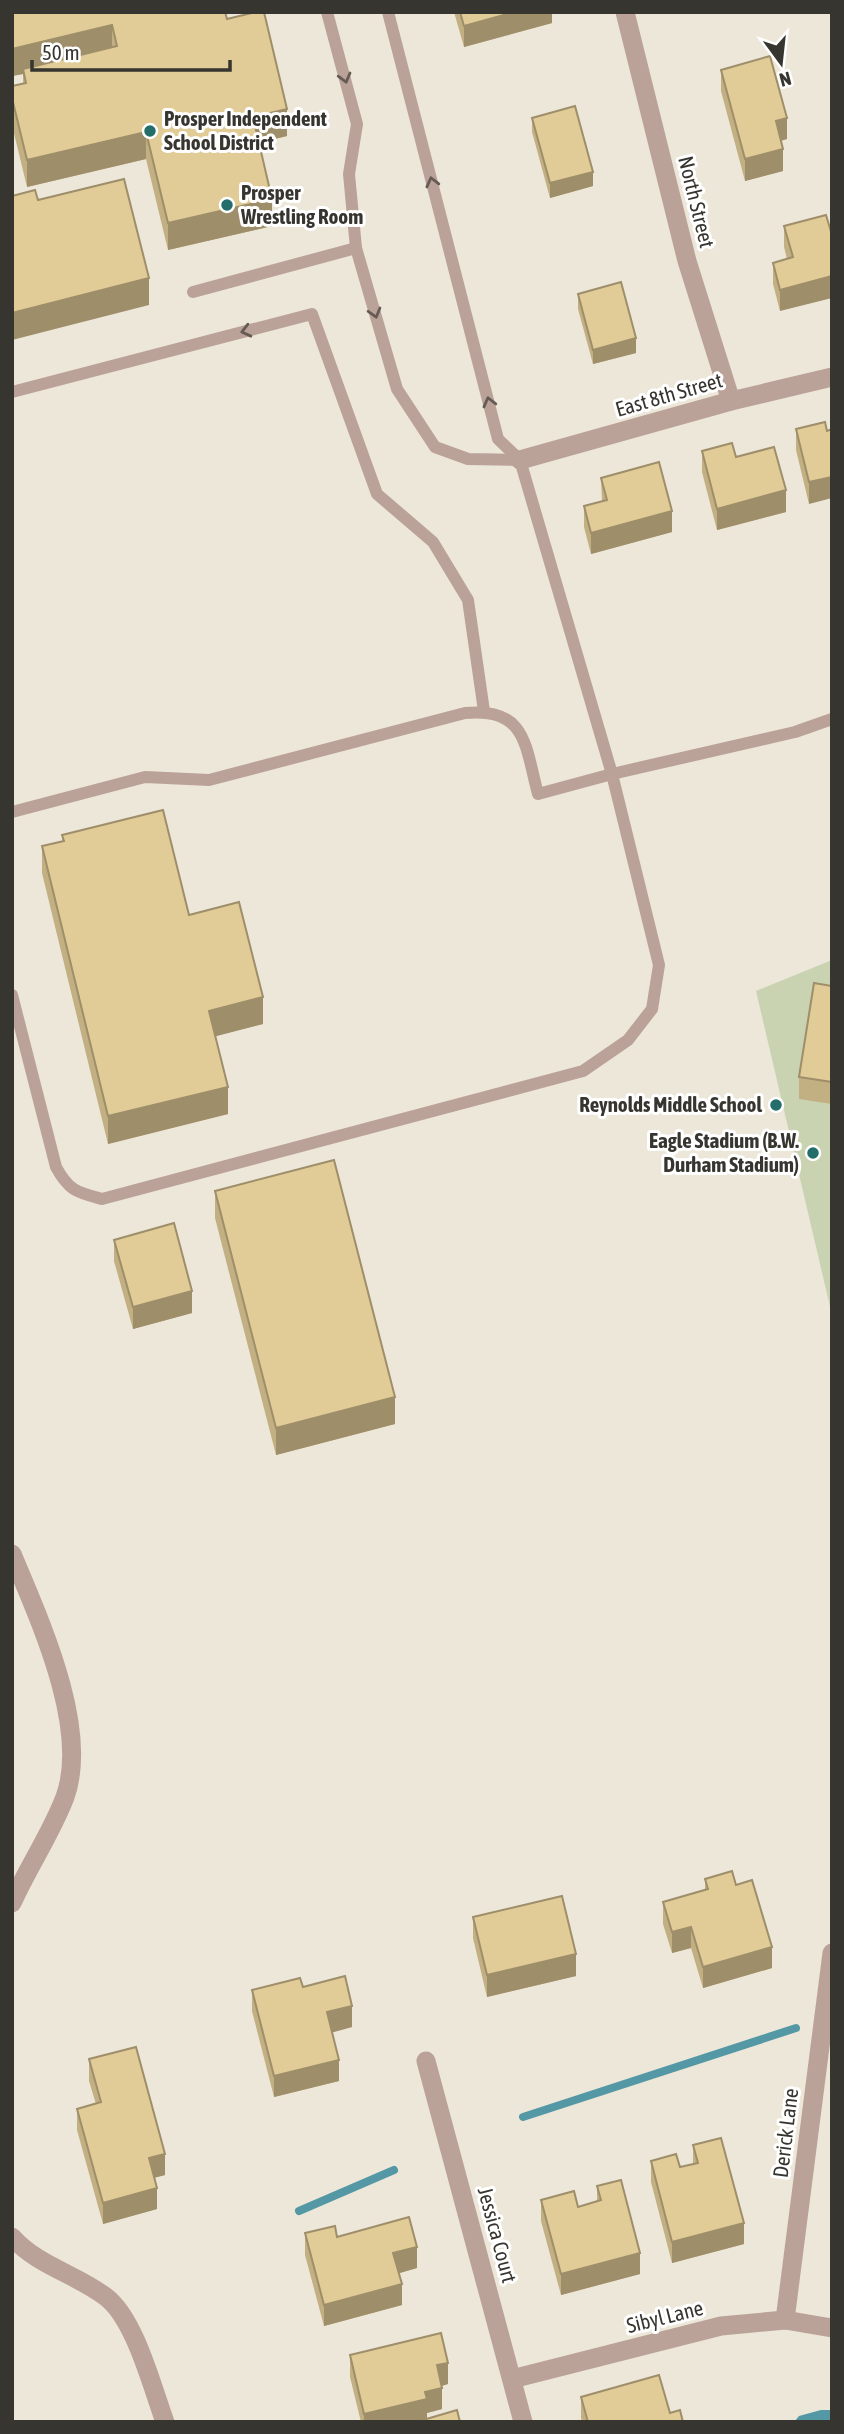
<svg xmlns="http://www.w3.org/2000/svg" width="844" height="2434" font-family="'Asap Condensed',sans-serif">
  <rect width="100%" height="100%" fill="#ede7d9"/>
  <path fill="#c9d3b2" d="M832 960V1315L756 991Z"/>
  <path fill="#5398a4" d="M821 2410H832V2422H794L799 2416Z"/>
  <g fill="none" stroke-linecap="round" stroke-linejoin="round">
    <g stroke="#5398a4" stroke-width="8">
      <path d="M523 2117 796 2028"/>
      <path d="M299 2211 394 2170"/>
    </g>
    <g stroke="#bba298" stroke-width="12">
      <path d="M327 12 357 124 349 174 356 248 397 389 435 447 468 459 520 460"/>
      <path d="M388 12 498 439 520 460 612 774 795 732 832 719"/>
      <path d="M193 292 356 248"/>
      <path d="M12 392 312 314 377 494 433 542 468 600 484 711"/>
      <path d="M12 812 145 777 209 780 465 713C527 707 525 746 538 794L612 774 659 965 652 1009 628 1040 583 1071 102 1199C77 1192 69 1191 56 1167L12 995"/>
    </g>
    <g stroke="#bba298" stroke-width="19">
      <path d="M625 12 687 261 731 401"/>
      <path d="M520 460 731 401 832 377"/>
      <path d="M12 1554C39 1619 90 1728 65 1797 51 1834 28 1867 12 1903"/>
      <path d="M426 2061 523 2422"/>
      <path d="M12 2237C38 2266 76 2274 106 2297 135 2319 152 2387 165 2422"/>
      <path d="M785 2320 832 1953"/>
      <path d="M512 2379 721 2326 785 2320 832 2328"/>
    </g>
  </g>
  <g fill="#c2af82">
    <path d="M12 12 227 19 287 136 259 143 272 226 168 250 146 159 27 187 12 125V86L23 83V74L12 76Z"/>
    <path d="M454 12H552V23L464 47Z"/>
    <path d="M721 70 787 139 781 141 783 171 745 181 721 91Z"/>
    <path d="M532 118 593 186 550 198 532 132Z"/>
    <path d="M784 226 832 235 780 311 773 284V263L787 259 784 247Z"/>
    <path d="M578 294 636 353 593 364 578 309Z"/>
    <path d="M825 422 809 504 796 450V429Z"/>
    <path d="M702 451 736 457 786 512 717 530 702 472Z"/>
    <path d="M601 478 672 532 591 554 584 527V506L602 501Z"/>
    <path d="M62 835 189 915 263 1024 215 1036 228 1114 108 1144 42 873V846L62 841Z"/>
    <path d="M832 986V1104L799 1099V1077Z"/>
    <path d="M215 1191 395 1424 276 1455 215 1218Z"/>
    <path d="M114 1240 192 1313 133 1329 114 1261Z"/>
    <path d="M705 1879 736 1885 772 1968 703 1988 691 1948 672 1953 663 1924V1902L705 1890Z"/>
    <path d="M473 1917 576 1976 487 1997 473 1938Z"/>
    <path d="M303 1987 352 2027 332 2032 339 2081 274 2097 252 2011V1990Z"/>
    <path d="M89 2059 165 2175 154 2178 157 2209 103 2224 77 2130V2109L96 2104 89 2081Z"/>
    <path d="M693 2145 744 2244 672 2263 651 2182V2161L680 2167 693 2164Z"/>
    <path d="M597 2186 640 2274 561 2295 541 2221V2200L578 2207 597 2201Z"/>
    <path d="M305 2233 337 2237 417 2268 399 2273 402 2305 324 2326 305 2255Z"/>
    <path d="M350 2355 448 2384 442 2386V2409L427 2413V2419L460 2422H361L350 2377Z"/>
    <path d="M581 2397 670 2413 683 2422H582L581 2418Z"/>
  </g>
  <g fill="#9e8e6a">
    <path d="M515 12H552V23L464 47V26Z"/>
    <path d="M112 25V52L23 69V74L12 76V49Z"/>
    <path d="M287 109V136L253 144V117Z"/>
    <path d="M787 118V139L776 142V121Z"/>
    <path d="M146 132V159L27 187V160Z"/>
    <path d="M783 149V171L745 181V159Z"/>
    <path d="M593 172V186L550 198V183Z"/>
    <path d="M272 199V226L168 250V223Z"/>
    <path d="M832 276V298L780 311V290Z"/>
    <path d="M149 278V305L12 340V313Z"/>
    <path d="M636 338V353L593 364V350Z"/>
    <path d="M832 477V498L809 504V482Z"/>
    <path d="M786 490V512L717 530V509Z"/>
    <path d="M672 511V532L591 554V533Z"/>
    <path d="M263 997V1024L209 1038V1011Z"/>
    <path d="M228 1087V1114L108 1144V1116Z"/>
    <path d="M192 1291V1313L133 1329V1307Z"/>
    <path d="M395 1397V1424L276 1455V1428Z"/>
    <path d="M691 1927V1948L672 1953V1932Z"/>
    <path d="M772 1947V1968L703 1988V1967Z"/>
    <path d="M576 1954V1976L487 1997V1975Z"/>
    <path d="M352 2006V2027L327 2034V2012Z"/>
    <path d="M339 2060V2081L274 2097V2076Z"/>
    <path d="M165 2154V2175L149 2179V2158Z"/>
    <path d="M157 2188V2209L103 2224V2203Z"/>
    <path d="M744 2223V2244L672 2263V2242Z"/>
    <path d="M417 2247V2268L393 2275V2253Z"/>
    <path d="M640 2253V2274L561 2295V2274Z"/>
    <path d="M402 2284V2305L324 2326V2305Z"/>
    <path d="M448 2363V2384L437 2387V2365Z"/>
    <path d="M442 2388V2409L427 2413V2420L420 2422H364V2414L425 2392Z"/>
  </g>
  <g fill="#e1cb97" stroke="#9e8e6a" stroke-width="2">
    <path d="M12 12H225L227 19 256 12H264L287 109 253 117 272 199 168 223 146 132 27 160 12 98V86L26 83 23 69 117 46 112 25 12 49Z"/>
    <path d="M460 12H515L464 26Z"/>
    <path d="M770 56 787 118 776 121 783 149 745 159 721 70Z"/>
    <path d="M575 106 593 172 550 183 532 118Z"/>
    <path d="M124 179 149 278 12 313V196L35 190 38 200Z"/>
    <path d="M826 215 832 235V276L780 290 773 263 793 257 784 226Z"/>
    <path d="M621 282 636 338 593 350 578 294Z"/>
    <path d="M825 422 827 431 832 429V477L809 482 796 429Z"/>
    <path d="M732 443 736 457 774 447 786 490 717 509 702 451Z"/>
    <path d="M659 462 672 511 591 533 584 506 607 500 601 478Z"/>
    <path d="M163 810 189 915 239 902 263 997 209 1011 228 1087 108 1116 42 846 64 841 62 835Z"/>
    <path d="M814 983 832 986V1082L799 1077Z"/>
    <path d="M334 1160 395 1397 276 1428 215 1191Z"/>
    <path d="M174 1223 192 1291 133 1307 114 1240Z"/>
    <path d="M732 1871 736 1885 752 1880 772 1947 703 1967 691 1927 672 1932 663 1902 708 1889 705 1879Z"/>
    <path d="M562 1896 576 1954 487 1975 473 1917Z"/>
    <path d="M345 1976 352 2006 327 2012 339 2060 274 2076 252 1990 300 1978 303 1987Z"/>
    <path d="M136 2047 165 2154 149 2158 157 2188 103 2203 77 2109 101 2102 89 2059Z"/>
    <path d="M721 2138 744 2223 672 2242 651 2161 676 2154 680 2167 698 2163 693 2145Z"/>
    <path d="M621 2180 640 2253 561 2274 541 2200 574 2191 578 2207 601 2200 597 2186Z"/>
    <path d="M409 2217 417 2247 393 2253 402 2284 324 2305 305 2233 335 2226 337 2237Z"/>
    <path d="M441 2333 448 2363 437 2365 442 2388 425 2392 427 2399 364 2414 350 2355Z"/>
    <path d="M659 2375 670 2413 680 2410 683 2422H588L581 2397Z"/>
    <path d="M457 2410 460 2422H416Z"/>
  </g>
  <defs><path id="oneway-chevron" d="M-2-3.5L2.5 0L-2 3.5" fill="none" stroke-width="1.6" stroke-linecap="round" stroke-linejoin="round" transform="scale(1.75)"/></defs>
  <g stroke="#655b54">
    <use href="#oneway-chevron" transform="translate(345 78) rotate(75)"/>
    <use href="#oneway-chevron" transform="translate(432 182) rotate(-104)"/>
    <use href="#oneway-chevron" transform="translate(375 313) rotate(74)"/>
    <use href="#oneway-chevron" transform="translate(246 331) rotate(166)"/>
    <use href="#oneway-chevron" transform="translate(489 402) rotate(-104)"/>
  </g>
  <g fill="#236e6a" stroke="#fff" stroke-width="2.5">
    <circle cx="150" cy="131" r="7"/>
    <circle cx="227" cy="205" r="7"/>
    <circle cx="776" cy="1105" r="7"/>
    <circle cx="813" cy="1153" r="7"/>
  </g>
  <g text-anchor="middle" stroke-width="6" stroke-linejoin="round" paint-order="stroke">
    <g font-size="21" font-weight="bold" fill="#37352f" stroke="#fff" text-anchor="start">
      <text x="164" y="126">Prosper Independent<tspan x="164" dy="24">School District</tspan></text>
      <text x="241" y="200">Prosper<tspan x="241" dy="24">Wrestling Room</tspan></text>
      <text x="762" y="1112" text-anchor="end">Reynolds Middle School</text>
      <text x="799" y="1148" text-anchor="end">Eagle Stadium (B.W.<tspan x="799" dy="24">Durham Stadium)</tspan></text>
    </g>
    <g font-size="21" fill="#37352f" stroke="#fff">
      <text transform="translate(696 202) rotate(76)" y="7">North Street</text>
      <text transform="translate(669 395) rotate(-16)" y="7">East 8th Street</text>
      <text transform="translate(786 2133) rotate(-83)" y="7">Derick Lane</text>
      <text transform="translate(497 2235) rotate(75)" y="7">Jessica Court</text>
      <text transform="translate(665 2317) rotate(-14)" y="7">Sibyl Lane</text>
    </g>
  </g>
  <rect width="844" height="2434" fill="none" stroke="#37352f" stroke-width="28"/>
  <g transform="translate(781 63) rotate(165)" stroke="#ffffff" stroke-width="5" paint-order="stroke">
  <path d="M0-5L12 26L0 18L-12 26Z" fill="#37352f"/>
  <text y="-10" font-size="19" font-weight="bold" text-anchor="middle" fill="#37352f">N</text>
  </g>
  <path d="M32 60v10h198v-10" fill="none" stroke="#37352f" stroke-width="3.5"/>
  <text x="42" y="60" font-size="21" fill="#37352f" stroke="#ffffff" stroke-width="5" paint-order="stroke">50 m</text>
</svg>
